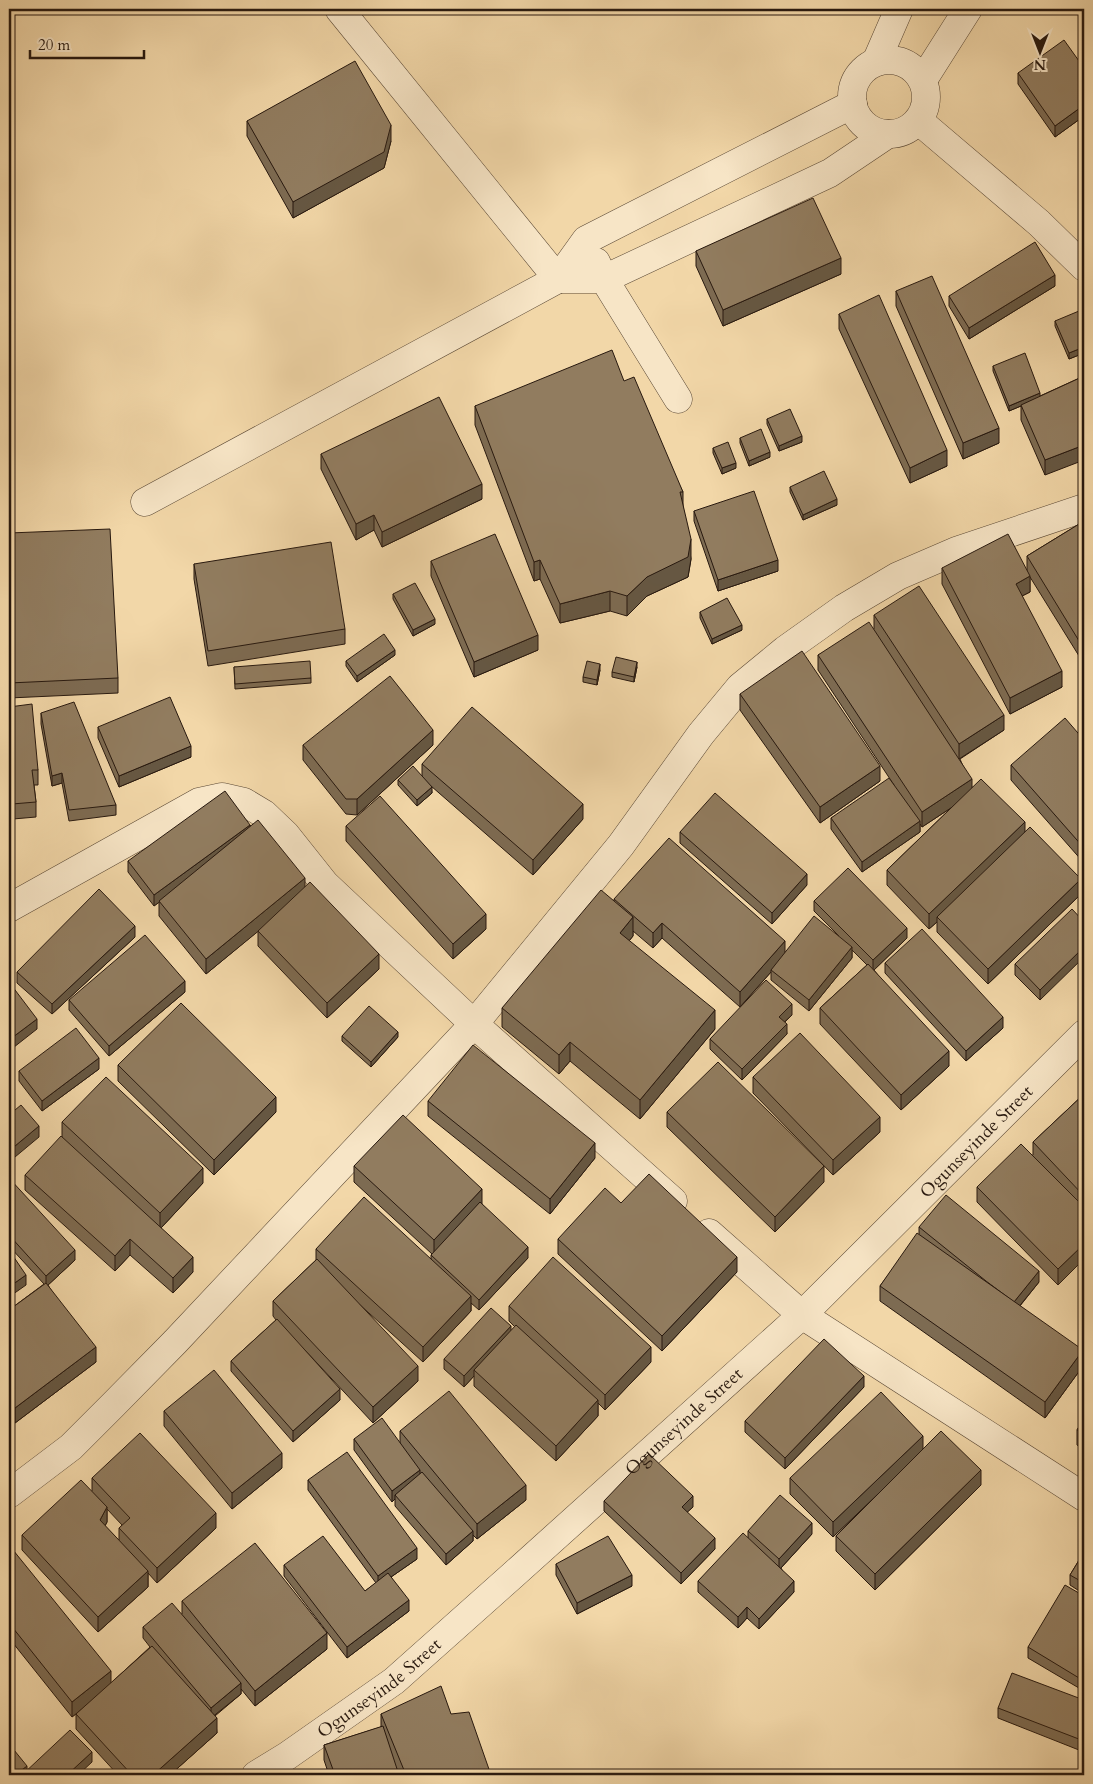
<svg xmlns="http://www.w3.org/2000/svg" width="1093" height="1784" font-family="Cardo,serif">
  <rect width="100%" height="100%" fill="#f2d7a8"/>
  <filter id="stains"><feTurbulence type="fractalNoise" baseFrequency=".004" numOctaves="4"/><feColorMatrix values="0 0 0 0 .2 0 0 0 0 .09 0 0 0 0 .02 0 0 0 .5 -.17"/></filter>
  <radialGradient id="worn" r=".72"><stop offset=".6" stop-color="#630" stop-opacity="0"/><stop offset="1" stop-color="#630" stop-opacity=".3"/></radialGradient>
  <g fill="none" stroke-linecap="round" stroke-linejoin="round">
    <defs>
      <g id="minor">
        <path d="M339 9 558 279"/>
        <circle cx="889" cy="97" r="37"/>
        <path d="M876 62 899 9"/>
        <path d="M923 80 968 9"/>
        <path d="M919 121 1039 223 1084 267"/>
        <path d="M596 262 604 279 678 399"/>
        <path d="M558 279H604L830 173 888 134"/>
        <path d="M145 502 558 279 586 240 853 104"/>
        <path d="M9 908 199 802 222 797 244 802 264 814 286 835 325 884 474 1024 673 1201"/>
        <path d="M709 1233 802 1315 1084 1497"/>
        <path d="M9 1494 71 1447 113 1405 175 1342 474 1024 621 845 701 734 740 687 785 650 844 608 898 576 956 551 1084 508"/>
        <path id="s1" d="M256 1775 287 1756 394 1681 513 1575 802 1315 1084 1034"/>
      </g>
    </defs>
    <use href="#minor" stroke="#5a4835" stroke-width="29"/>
    <use href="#minor" stroke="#f7e5c6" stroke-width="28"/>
  </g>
  <g fill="#7d6b52" stroke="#28190f" fill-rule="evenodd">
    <path d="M1084 68V116L1055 137 1018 84V73Z"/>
    <path d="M247 121 391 141 384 168 293 218 247 136Z"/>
    <path d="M696 251 841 274 723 326 696 266Z"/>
    <path d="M1055 286 969 339 949 306V296Z"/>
    <path d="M896 291 999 443 963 459 896 306Z"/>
    <path d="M839 314 947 466 910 483 839 329Z"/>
    <path d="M1055 321 1084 324V353L1069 359 1055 326Z"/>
    <path d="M993 366 1040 396 1084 376 1045 475 1021 420V406L1009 411 993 371Z"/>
    <path d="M624 381 683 492V506L691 559 688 577 647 596 627 616 610 611 560 623 540 579 534 581 475 425V406Z"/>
    <path d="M767 419 802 442 779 451 767 424Z"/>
    <path d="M740 438 770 457 749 466 740 443Z"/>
    <path d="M713 448 736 468 722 474 713 453Z"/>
    <path d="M321 454 482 499 382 547 374 530 356 540 321 469Z"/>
    <path d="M790 487 837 505 803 520 790 492Z"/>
    <path d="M694 511 778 571 718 591 694 521Z"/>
    <path d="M1084 521V664L1030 577V592L1022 596 1062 687 1010 714 942 584V568L1027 571V556Z"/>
    <path d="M9 533 118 678V693L9 698Z"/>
    <path d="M431 561 538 650 474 677 431 576Z"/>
    <path d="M194 564 345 629V644L208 666 194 579Z"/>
    <path d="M393 594 435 624 413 636 393 599Z"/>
    <path d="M700 612 742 630 712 644 700 618Z"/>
    <path d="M874 615 1004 730 960 759 972 787 1025 832 1081 894 988 984 937 932V922L929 929 887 885V870L951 808 922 827 920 824V832L862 872 831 829V818L894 785 818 670V655L874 629Z"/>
    <path d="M395 655 357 682 346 666V661Z"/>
    <path d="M234 667 311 678V683L235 689Z"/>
    <path d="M637 667 634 682 612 677V672Z"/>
    <path d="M600 670 597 685 583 682V677Z"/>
    <path d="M740 694 880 781 820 823 740 710Z"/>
    <path d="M9 707 38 770V785H34L36 802V817L13 819 14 835 9 836Z"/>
    <path d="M41 713 116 805V815L69 821 62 783 52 786 41 724Z"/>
    <path d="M98 727 191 757 119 787 98 738Z"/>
    <path d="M1084 740V863L1011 780V765Z"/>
    <path d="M303 745H433L357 815 346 814 303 760Z"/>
    <path d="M422 764 583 819 533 875 431 786 432 793 417 806 398 785V780L422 777Z"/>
    <path d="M250 825 379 969 327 1018 258 946V931L206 974 159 916V902L154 906 128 872V861Z"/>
    <path d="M346 826 486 929 453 959 346 841Z"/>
    <path d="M680 832 807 885 772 924 680 843Z"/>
    <path d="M614 899 785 952 839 936 814 911V901L907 938 874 970 949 1066 901 1110 820 1024V1008L867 965 852 950V958L809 1011 771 980V972L740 1007 662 938 653 948 633 931V936L629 941 715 1029 640 1119 570 1061 559 1074 502 1027V1008L614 901Z"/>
    <path d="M1084 922 1040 1000 1015 975V964Z"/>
    <path d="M135 937 52 1014 17 983V972Z"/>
    <path d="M885 963 1003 1028 966 1061 885 973Z"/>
    <path d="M185 992 109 1056 69 1010V1000Z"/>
    <path d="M792 1015 785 1022 787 1034 742 1080 710 1049V1039Z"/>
    <path d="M342 1036 398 1037 371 1067 342 1041Z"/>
    <path d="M118 1065 276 1112 214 1175 118 1081Z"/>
    <path d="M99 1069 42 1111 19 1081V1071Z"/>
    <path d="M753 1077 880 1132 833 1175 753 1093Z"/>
    <path d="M1084 1094V1259L1058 1285 977 1202V1187L1033 1155V1142Z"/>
    <path d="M428 1101 595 1158 550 1214 428 1116Z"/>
    <path d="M667 1112 824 1182 775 1232 667 1127Z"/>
    <path d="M62 1122 203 1183 161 1228 193 1272 173 1293 130 1255 115 1271 25 1190V1175L62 1138Z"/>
    <path d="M354 1166 482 1204 528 1258 479 1310 471 1303V1311L423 1362 359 1304 418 1381 373 1423 303 1348 340 1400 293 1442 231 1371V1361L276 1320 273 1316V1301L316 1260V1249L431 1259V1255L432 1254 354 1182Z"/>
    <path d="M9 1178 75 1260 48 1285 96 1362 15 1423 9 1415V1310L44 1284 9 1246Z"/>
    <path d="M621 1203 737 1272 662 1351 558 1254V1239Z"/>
    <path d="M919 1227 1039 1282 1020 1306 1083 1366 1045 1418 880 1301V1286L919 1234Z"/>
    <path d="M509 1306 651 1362 605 1410 598 1403V1416L556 1461 474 1386V1376L464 1387 444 1369V1359L511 1331 515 1327 509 1321Z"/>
    <path d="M864 1387 785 1469 745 1432V1421Z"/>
    <path d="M164 1411 282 1468 232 1509 164 1426Z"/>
    <path d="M1084 1418V1450L1077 1445V1430Z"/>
    <path d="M400 1431 526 1500 477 1539 473 1535V1541L446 1565 395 1506V1499L392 1502 354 1450V1439L400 1443Z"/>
    <path d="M923 1449 981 1485 875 1590 836 1551V1536L881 1491 833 1537 790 1494V1478Z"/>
    <path d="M92 1478 216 1528 157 1583 148 1573V1587L98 1632 22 1550V1535L92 1491ZM107 1509 122 1525 119 1528V1540L105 1526 107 1522Z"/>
    <path d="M308 1480 417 1559 391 1577 409 1611 347 1658 284 1576V1565L365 1591 376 1583 308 1490Z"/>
    <path d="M604 1501 693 1507 687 1512 715 1549 681 1584 604 1511Z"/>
    <path d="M748 1531 812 1534 781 1568 794 1592 759 1629 747 1618 738 1628 698 1592V1581L748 1538Z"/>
    <path d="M9 1545 111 1683 150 1647 143 1638V1627L182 1614V1601L327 1649 255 1706 241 1689V1694L215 1716 217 1733 170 1775H118L76 1729V1714L77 1713 72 1717 9 1638Z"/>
    <path d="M1084 1552V1594L1070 1585V1575Z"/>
    <path d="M556 1564 632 1586 577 1614 556 1575Z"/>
    <path d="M1084 1596V1691L1028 1658V1647Z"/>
    <path d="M1084 1700V1752L998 1718V1708Z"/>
    <path d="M381 1714H451L491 1775H329L324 1760V1745L381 1727Z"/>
  </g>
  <g fill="#665742" stroke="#28190f">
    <path d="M1084 105V116L1055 137V126Z"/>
    <path d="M391 125V141L384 168 293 218V202Z"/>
    <path d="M841 258V274L723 326V310Z"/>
    <path d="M1055 275V286L969 339V328Z"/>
    <path d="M1084 347V353L1069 359V353Z"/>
    <path d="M1040 393V398L1009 411V406Z"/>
    <path d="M999 428V443L963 459V443Z"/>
    <path d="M802 436V442L779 451V446Z"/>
    <path d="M1084 445V460L1045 475V460Z"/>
    <path d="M947 450V466L910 483V468Z"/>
    <path d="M770 452V457L749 466V461Z"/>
    <path d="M736 463V468L722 474V468Z"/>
    <path d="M482 484V499L382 547V532Z"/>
    <path d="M837 499V505L803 520V515Z"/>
    <path d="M374 515V530L356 540V524Z"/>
    <path d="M691 539V559L688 577 647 596 627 616V596L647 577Z"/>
    <path d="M540 560V579L534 581V562Z"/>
    <path d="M778 560V571L718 591V580Z"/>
    <path d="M1030 576V592L1016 599V584Z"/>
    <path d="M610 591V611L560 623V604Z"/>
    <path d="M435 619V624L413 636V630Z"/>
    <path d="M742 625V630L712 644V639Z"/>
    <path d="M538 635V650L474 677V662Z"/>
    <path d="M395 650V655L357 682V676Z"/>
    <path d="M637 662V667L634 682V677Z"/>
    <path d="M600 664V670L597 685V680Z"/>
    <path d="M1062 671V687L1010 714V698Z"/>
    <path d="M1004 715V730L959 759V744Z"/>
    <path d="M433 730V745L357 815V799Z"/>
    <path d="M191 746V757L119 787V776Z"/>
    <path d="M880 766V781L820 823V807Z"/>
    <path d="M62 773V783L52 786V776Z"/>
    <path d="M972 779V794L922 827V812Z"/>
    <path d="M432 787V793L417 806V800Z"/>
    <path d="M583 804V819L533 875V860Z"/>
    <path d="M920 821V832L862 872V862Z"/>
    <path d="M1025 822V838L937 917V922L929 929V914Z"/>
    <path d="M250 825V836L154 906V895Z"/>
    <path d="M807 874V885L772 924V913Z"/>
    <path d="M305 878V893L206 974V959Z"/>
    <path d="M1081 879V894L988 984V969Z"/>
    <path d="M486 914V929L453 959V944Z"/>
    <path d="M633 917V936L620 952V933Z"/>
    <path d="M662 923V938L653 948V933Z"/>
    <path d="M135 926V937L52 1014V1004Z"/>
    <path d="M907 928V938L873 971V960Z"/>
    <path d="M785 941V956L771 970V972L740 1007V992Z"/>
    <path d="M852 947V958L809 1011V1000Z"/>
    <path d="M1084 947V957L1040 1000V990Z"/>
    <path d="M379 954V969L327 1018V1003Z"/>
    <path d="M185 981V992L109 1056V1046Z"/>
    <path d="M792 1004V1015L779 1027V1017Z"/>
    <path d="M715 1010V1029L640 1119V1100Z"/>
    <path d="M1003 1017V1028L966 1061V1051Z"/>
    <path d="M37 1019V1029L9 1051V1040Z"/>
    <path d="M787 1024V1034L742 1080V1069Z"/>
    <path d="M398 1032V1037L371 1067V1062Z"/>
    <path d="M570 1042V1061L559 1074V1055Z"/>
    <path d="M949 1051V1066L901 1110V1095Z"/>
    <path d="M99 1058V1069L42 1111V1101Z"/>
    <path d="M276 1097V1112L214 1175V1160Z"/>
    <path d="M10 1100V1111L9 1112V1101Z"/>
    <path d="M880 1117V1132L833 1175V1160Z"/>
    <path d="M39 1126V1137L9 1162V1151Z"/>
    <path d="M595 1143V1158L550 1214V1199Z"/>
    <path d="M824 1166V1182L775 1232V1217Z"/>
    <path d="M203 1168V1183L160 1229V1213Z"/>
    <path d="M482 1189V1204L434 1256V1240Z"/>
    <path d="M130 1239V1255L115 1271V1256Z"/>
    <path d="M1084 1244V1259L1058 1285V1269Z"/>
    <path d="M528 1247V1258L479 1310V1300Z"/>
    <path d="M75 1250V1260L46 1287V1276Z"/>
    <path d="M193 1257V1272L173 1293V1278Z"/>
    <path d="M737 1257V1272L662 1351V1336Z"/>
    <path d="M1039 1271V1282L1013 1314V1303Z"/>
    <path d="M26 1275V1285L9 1297V1287Z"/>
    <path d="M471 1296V1311L423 1362V1347Z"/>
    <path d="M511 1326V1337L474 1370V1376L464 1387V1376Z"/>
    <path d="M96 1347V1362L15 1423V1408Z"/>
    <path d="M651 1347V1362L605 1410V1395Z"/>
    <path d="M1083 1350V1366L1045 1418V1402Z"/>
    <path d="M418 1366V1381L373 1423V1407Z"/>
    <path d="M864 1376V1387L785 1469V1458Z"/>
    <path d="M340 1389V1400L293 1442V1431Z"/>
    <path d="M598 1400V1416L556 1461V1446Z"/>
    <path d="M923 1436V1451L833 1537V1522Z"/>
    <path d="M282 1453V1468L232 1509V1493Z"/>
    <path d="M420 1470V1481L395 1495V1499L392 1502V1491Z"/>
    <path d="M981 1470V1485L875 1590V1574Z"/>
    <path d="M526 1485V1500L477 1539V1524Z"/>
    <path d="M693 1496V1507L682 1517V1507Z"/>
    <path d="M107 1507V1522L100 1535V1520Z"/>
    <path d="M216 1513V1528L157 1583V1568Z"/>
    <path d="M812 1523V1534L779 1570V1559Z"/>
    <path d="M473 1531V1541L446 1565V1554Z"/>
    <path d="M715 1538V1549L681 1584V1573Z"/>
    <path d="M417 1548V1559L378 1586V1576Z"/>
    <path d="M148 1571V1587L98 1632V1617Z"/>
    <path d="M632 1575V1586L577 1614V1603Z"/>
    <path d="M794 1581V1592L759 1629V1619Z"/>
    <path d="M409 1600V1611L347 1658V1647Z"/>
    <path d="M747 1607V1618L738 1628V1617Z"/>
    <path d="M327 1633V1649L255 1706V1691Z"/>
    <path d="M111 1671V1686L72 1717V1702Z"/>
    <path d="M241 1683V1694L211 1718V1708Z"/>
    <path d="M217 1718V1733L170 1775H153Z"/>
    <path d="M92 1752V1762L78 1775H67Z"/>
    <path d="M27 1766V1772L22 1775H15Z"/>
  </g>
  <g fill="#917c5f" stroke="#28190f">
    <path d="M1064 40 1084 68V105L1055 126 1018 73Z"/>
    <path d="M355 61 391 125 384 152 293 202 247 121Z"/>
    <path d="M813 198 841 258 723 310 696 251Z"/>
    <path d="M1035 242 1055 275 969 328 949 296Z"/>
    <path d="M932 276 999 428 963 443 896 291Z"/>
    <path d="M879 295 947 450 910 468 839 314Z"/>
    <path d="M1079 311 1084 324V347L1069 353 1055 321Z"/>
    <path d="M612 350 624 381 634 377 683 492H680L691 539 688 557 647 577 627 596 610 591 560 604 540 560 534 562 475 406Z"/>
    <path d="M1025 353 1040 393 1009 406 993 366Z"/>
    <path d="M1084 376V445L1045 460 1021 405Z"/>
    <path d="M439 397 482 484 382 532 374 515 356 524 321 454Z"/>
    <path d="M790 409 802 436 779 446 767 419Z"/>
    <path d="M761 429 770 452 749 461 740 438Z"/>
    <path d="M728 442 736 463 722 468 713 448Z"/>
    <path d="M824 471 837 499 803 515 790 487Z"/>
    <path d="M754 491 778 560 718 580 694 511Z"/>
    <path d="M1084 521V649L1027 556Z"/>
    <path d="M110 529 118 678 9 683V533Z"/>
    <path d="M495 534 538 635 474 662 431 561Z"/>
    <path d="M1008 534 1030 576 1016 584 1062 671 1010 698 942 568Z"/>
    <path d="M331 542 345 629 208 651 194 564Z"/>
    <path d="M415 583 435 619 413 630 393 594Z"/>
    <path d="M919 586 1004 715 959 744 874 615Z"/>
    <path d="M727 598 742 625 712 639 700 612Z"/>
    <path d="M869 622 972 779 922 812 818 655Z"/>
    <path d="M384 634 395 650 357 676 346 661Z"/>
    <path d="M802 651 880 766 820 807 740 694Z"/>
    <path d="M616 657 637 662 634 677 612 672Z"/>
    <path d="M310 661 311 678 235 684 234 667Z"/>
    <path d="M587 661 600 664 597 680 583 677Z"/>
    <path d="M390 676 433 730 357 799H346L303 745Z"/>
    <path d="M170 697 191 746 119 776 98 727Z"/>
    <path d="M74 702 116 805 69 810 62 773 52 776 41 713Z"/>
    <path d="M32 704 38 770H32L36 802 12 804 14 820H9V707Z"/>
    <path d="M472 707 583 804 533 860 422 764Z"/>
    <path d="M1065 718 1084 740V848L1011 765Z"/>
    <path d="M413 766 432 787 417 800 398 780Z"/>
    <path d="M889 778 920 821 862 862 831 818Z"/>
    <path d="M981 779 1025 822 929 914 887 870Z"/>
    <path d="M225 791 250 825 154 895 128 861Z"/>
    <path d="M715 793 807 874 772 913 680 832Z"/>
    <path d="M380 796 486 914 453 944 346 826Z"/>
    <path d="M258 820 305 878 206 959 159 901Z"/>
    <path d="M1030 827 1081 879 988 969 937 917Z"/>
    <path d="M669 838 785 941 740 992 662 923 653 933 614 899Z"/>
    <path d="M848 868 907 928 873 960 814 901Z"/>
    <path d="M310 882 379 954 327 1003 258 931Z"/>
    <path d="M99 889 135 926 52 1004 17 972Z"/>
    <path d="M601 890 633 917 620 933 715 1010 640 1100 570 1042 559 1055 502 1008Z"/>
    <path d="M1072 909 1084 922V947L1040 990 1015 964Z"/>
    <path d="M814 916 852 947 809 1000 771 970Z"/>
    <path d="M922 929 1003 1017 966 1051 885 963Z"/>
    <path d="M145 935 185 981 109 1046 69 1000Z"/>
    <path d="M868 964 949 1051 901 1095 820 1008Z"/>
    <path d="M766 980 792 1004 779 1017 787 1024 742 1069 710 1039Z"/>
    <path d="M9 982 37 1019 9 1040Z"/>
    <path d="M181 1003 276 1097 214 1160 118 1065Z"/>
    <path d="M369 1006 398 1032 371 1062 342 1036Z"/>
    <path d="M76 1028 99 1058 42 1101 19 1071Z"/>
    <path d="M800 1033 880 1117 833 1160 753 1077Z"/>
    <path d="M473 1045 595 1143 550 1199 428 1101Z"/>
    <path d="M718 1062 824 1166 775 1217 667 1112Z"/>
    <path d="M106 1077 203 1168 160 1213 62 1122Z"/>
    <path d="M1084 1094V1196L1033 1142Z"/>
    <path d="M21 1105 39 1126 9 1151V1115Z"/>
    <path d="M403 1115 482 1189 434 1240 354 1166Z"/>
    <path d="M61 1136 193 1257 173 1278 130 1239 115 1256 25 1175Z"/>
    <path d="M1021 1144 1084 1207V1244L1058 1269 977 1187Z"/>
    <path d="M649 1174 737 1257 662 1336 558 1239 605 1188 621 1203Z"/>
    <path d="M9 1178 75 1250 46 1276 9 1235Z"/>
    <path d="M946 1195 1039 1271 1014 1302 986 1281 919 1227Z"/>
    <path d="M364 1197 471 1296 423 1347 316 1249Z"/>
    <path d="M480 1202 528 1247 479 1300 431 1255Z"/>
    <path d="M917 1233 1083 1350 1045 1402 880 1286Z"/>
    <path d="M9 1250 26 1275 9 1287Z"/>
    <path d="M553 1257 651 1347 605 1395 509 1306Z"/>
    <path d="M317 1259 418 1366 373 1407 273 1301Z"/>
    <path d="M46 1283 96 1347 15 1408 9 1399V1310Z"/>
    <path d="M491 1308 511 1326 464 1376 444 1359Z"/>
    <path d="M277 1319 340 1389 293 1431 231 1361Z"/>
    <path d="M516 1325 598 1400 556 1446 474 1370Z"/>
    <path d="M824 1339 864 1376 785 1458 745 1421Z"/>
    <path d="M214 1370 282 1453 232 1493 164 1411Z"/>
    <path d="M449 1391 526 1485 477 1524 400 1431Z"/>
    <path d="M881 1392 923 1436 833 1522 790 1478Z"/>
    <path d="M382 1418 420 1470 392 1491 354 1439Z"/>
    <path d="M1084 1418V1435L1077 1430Z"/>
    <path d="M941 1431 981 1470 875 1574 836 1536Z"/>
    <path d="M140 1433 216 1513 157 1568 119 1528 130 1518 92 1478Z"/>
    <path d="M347 1452 417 1548 378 1576 308 1480Z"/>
    <path d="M649 1454 693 1496 682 1507 715 1538 681 1573 604 1501Z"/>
    <path d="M422 1472 473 1531 446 1554 395 1495Z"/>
    <path d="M81 1480 107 1507 100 1520 148 1571 98 1617 22 1535Z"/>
    <path d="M780 1495 812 1523 779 1559 748 1531Z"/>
    <path d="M743 1533 794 1581 759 1619 747 1607 738 1617 698 1581Z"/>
    <path d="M323 1536 365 1591 388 1573 409 1600 347 1647 284 1565Z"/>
    <path d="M608 1536 632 1575 577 1603 556 1564Z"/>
    <path d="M255 1543 327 1633 255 1691 182 1601Z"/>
    <path d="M9 1545 111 1671 72 1702 9 1623Z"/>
    <path d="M1084 1552V1583L1070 1575Z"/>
    <path d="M1065 1585 1084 1596V1681L1028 1647Z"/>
    <path d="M172 1603 241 1683 211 1708 143 1627Z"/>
    <path d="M152 1646 217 1718 153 1775H132L76 1714Z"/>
    <path d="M1012 1673 1084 1700V1741L998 1708Z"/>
    <path d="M441 1686 451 1714 469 1712 491 1775H406L381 1714Z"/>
    <path d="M383 1726 399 1775H335L324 1745Z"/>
    <path d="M70 1730 92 1752 67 1775H22Z"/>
    <path d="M14 1750 27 1766 15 1775H9V1754Z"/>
    <path d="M949 1773 959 1775H948Z"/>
  </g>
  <g text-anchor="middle" stroke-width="4" stroke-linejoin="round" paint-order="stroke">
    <g font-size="18" fill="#28190f" stroke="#f7e5c6">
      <text dy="6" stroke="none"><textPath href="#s1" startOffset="961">Ogunseyinde Street</textPath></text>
      <text dy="6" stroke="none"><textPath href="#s1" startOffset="556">Ogunseyinde Street</textPath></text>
      <text dy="6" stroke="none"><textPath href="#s1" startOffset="151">Ogunseyinde Street</textPath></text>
    </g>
  </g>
  <rect width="1093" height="1784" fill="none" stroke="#f2d7a8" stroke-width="30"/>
  <rect x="10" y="10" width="1073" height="1764" fill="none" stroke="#28190f" stroke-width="2.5"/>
  <rect x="15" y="15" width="1063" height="1754" fill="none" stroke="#28190f"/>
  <g transform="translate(1040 52) rotate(180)" stroke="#f7e5c6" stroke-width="4" paint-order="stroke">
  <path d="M0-4L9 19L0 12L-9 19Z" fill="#28190f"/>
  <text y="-8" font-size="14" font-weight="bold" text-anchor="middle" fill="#28190f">N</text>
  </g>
  <path d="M30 50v8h114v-8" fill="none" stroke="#28190f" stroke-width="2.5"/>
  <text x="38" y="50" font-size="15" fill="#28190f" stroke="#f7e5c6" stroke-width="4" paint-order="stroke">20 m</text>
  <rect width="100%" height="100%" filter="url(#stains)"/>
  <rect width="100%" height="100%" fill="url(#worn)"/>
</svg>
